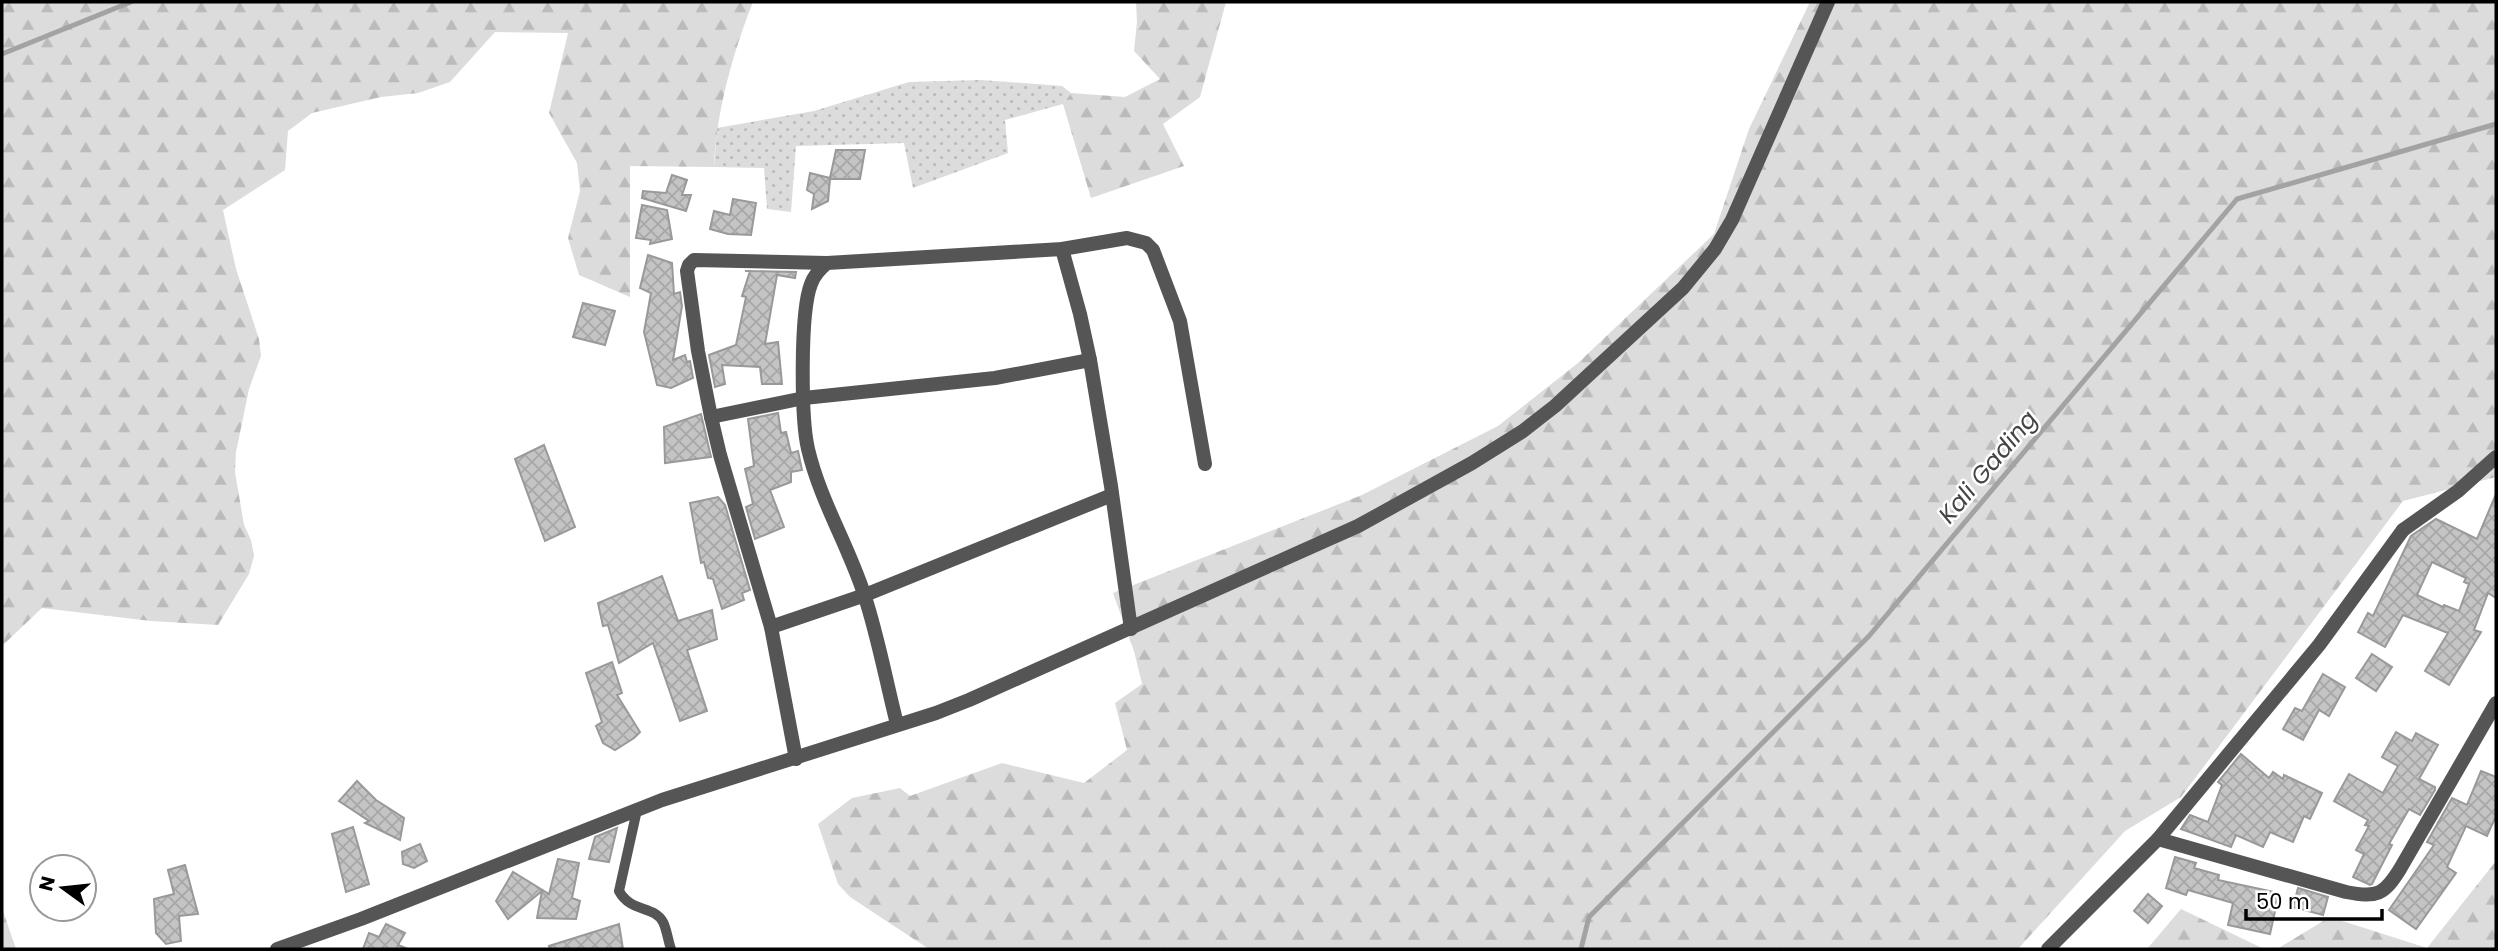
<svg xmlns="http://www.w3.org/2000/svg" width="2498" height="951" font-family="Poppins,sans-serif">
  <defs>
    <pattern id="grass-dots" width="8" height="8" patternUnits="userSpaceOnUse" patternTransform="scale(1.75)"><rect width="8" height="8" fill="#dcdcdc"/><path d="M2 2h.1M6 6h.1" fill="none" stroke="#bbb" stroke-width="1.8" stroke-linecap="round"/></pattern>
    <pattern id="forest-firs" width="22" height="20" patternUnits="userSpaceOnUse" patternTransform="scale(1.75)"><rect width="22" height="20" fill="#dcdcdc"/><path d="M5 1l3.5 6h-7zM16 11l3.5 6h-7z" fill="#bbb"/></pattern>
    <pattern id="building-cross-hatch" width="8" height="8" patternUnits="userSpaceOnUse" patternTransform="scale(1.75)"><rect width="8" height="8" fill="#c4c4c4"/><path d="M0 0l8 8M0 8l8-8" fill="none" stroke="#a7a7a7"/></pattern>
  </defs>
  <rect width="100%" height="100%" fill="#fff"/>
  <path fill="url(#grass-dots)" d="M981 80 1062 86 1071 93 1063 104 1005 120 1008 153 913 188 904 143 796 146 791 212 767 209 764 168 714 167 717 128 814 111 909 82Z"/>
  <g fill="url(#forest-firs)">
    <path d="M2 2H753C733 52 716 113 714 167L630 166V297L579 275 568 238 580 191 577 163 549 113 568 33 495 32 450 82 418 93 381 97 312 113 288 131 285 170 223 210 236 269 259 339 261 356 249 389 236 452 235 472 244 525 251 540 254 556 249 574 218 625 151 621 42 608 2 646Z"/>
    <path d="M1136 2H1226L1200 97 1163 124 1184 166 1091 198 1063 104 1071 93 1125 97 1160 79 1134 51 1137 22Z"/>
    <path d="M1810 2H2496V477L2403 501 2181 797 2125 831 2018 949H929L850 897 838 884 818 824 852 798 900 788 910 796 1002 763 1084 783 1127 750 1115 703 1142 684 1134 651 1113 593 1362 495 1498 426 1578 363 1714 234 1749 129Z"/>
    <path d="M2496 861V949H2277L2330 917 2427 948Z"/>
    <path d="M2 908 16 949H2Z"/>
    <path d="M2181 909 2264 949H2147Z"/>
  </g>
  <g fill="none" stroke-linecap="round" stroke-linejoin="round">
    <g stroke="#a3a3a3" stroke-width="5">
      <path d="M2 54 131 2"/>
      <path d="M1581 949 1589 917 1869 636 2237 199 2496 124"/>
    </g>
  </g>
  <g fill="url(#building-cross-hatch)" stroke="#999" stroke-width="2" fill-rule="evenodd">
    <path d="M836 150H865L860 179H830L828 201 812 209 814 194 807 190 810 173 830 178Z"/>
    <path d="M672 175 687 180 682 195H691L686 211 642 198 643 191 666 193Z"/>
    <path d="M733 199 756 203 751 235 728 234 710 229 714 211 730 215Z"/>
    <path d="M642 205 667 210 672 239 650 244 651 240 636 238Z"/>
    <path d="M648 255 672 263 674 294 680 292 682 306 673 360 685 355 687 362 690 361 693 378 671 388 657 385 644 332 651 293 640 288Z"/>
    <path d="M745 271 796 272 795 278 777 275 765 344 778 342 782 384H762L760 367 722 365 725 384 715 387 709 355 736 345 746 297 742 296 750 271Z"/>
    <path d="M583 303 615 311 605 345 573 337Z"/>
    <path d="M778 413 781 433 786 432 791 453 798 451 802 470 791 472V482L770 490 784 527 755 539 746 507 753 504 745 469 754 466 748 419Z"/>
    <path d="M701 414 711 457 665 463 664 427Z"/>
    <path d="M544 445 575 527 545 541 515 459Z"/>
    <path d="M2496 494V598L2488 593 2474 630 2481 632 2449 685 2425 671 2448 633 2403 615 2385 647 2358 632 2368 613 2373 616 2411 536 2436 519 2477 539ZM2432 562 2466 578 2464 582 2469 584 2459 611 2444 605 2443 607 2417 595Z"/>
    <path d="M718 497 725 505 750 590 742 593 744 600 722 609 713 579 708 578 704 562 701 563 690 503Z"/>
    <path d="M662 576 678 621 712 610 717 639 687 650 707 711 680 721 653 643 619 663 608 625 603 626 598 603Z"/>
    <path d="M2372 654 2392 667 2376 691 2356 678Z"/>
    <path d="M612 662 622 693 617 695 640 732 634 738 615 750 603 743 596 726 602 722 586 673Z"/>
    <path d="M2323 674 2345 687 2329 716 2319 710 2303 740 2283 729 2295 708 2302 711Z"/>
    <path d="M2396 732 2412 741 2416 733 2438 745 2419 779 2435 787V790L2420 815 2409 809 2389 844 2392 845 2372 884 2370 885 2353 877 2364 854 2356 850 2369 826 2365 825 2368 820 2334 801 2349 774 2383 793 2398 766 2382 757Z"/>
    <path d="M2241 754 2269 778 2273 772 2283 779 2284 775 2322 793 2310 819 2304 816 2293 842 2270 832 2263 847 2236 835 2231 847 2181 829 2190 815 2208 822 2222 785 2218 782Z"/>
    <path d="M2481 771 2496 777V816L2487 836 2466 826 2447 867 2456 873 2416 929 2389 910 2434 845 2427 842 2452 798 2467 805Z"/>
    <path d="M357 781 376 800 404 818 400 840 365 823 369 821 339 801Z"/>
    <path d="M353 827 369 884 346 892 332 834Z"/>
    <path d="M617 828 609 862 589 859 595 837Z"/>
    <path d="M420 844 427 861 414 868 403 864 402 852Z"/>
    <path d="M2175 857 2196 863 2194 868 2219 875 2218 880 2279 893 2270 934 2228 925 2233 903 2188 890 2186 895 2166 888Z"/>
    <path d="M558 859 579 863 572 898 580 901 576 919 537 918 542 891 508 919 496 901 513 872 549 894Z"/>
    <path d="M185 865 198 914 179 916 181 941 166 944 156 933 154 899 174 894 168 870Z"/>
    <path d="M2298 888 2328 897 2323 915 2293 907Z"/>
    <path d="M2148 894 2162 906 2148 923 2134 911Z"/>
    <path d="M386 924 405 933 398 945 408 949H363L369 933 379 937Z"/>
    <path d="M619 924 623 949H550L549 946Z"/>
  </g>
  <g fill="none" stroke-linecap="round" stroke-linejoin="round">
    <path stroke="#555" stroke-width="10" d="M637 810 619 891C631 913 654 905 663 922 667 930 668 941 671 949"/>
    <g stroke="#555" stroke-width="14">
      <path d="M1062 249 1080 314 1090 360"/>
      <path d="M711 417 804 398 995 378 1090 360 1111 486 1131 629"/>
      <path d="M771 627 865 595 1112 495"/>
      <path d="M897 724C886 681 878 636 864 594 848 545 820 500 808 449 801 419 800 312 811 284 814 275 820 269 827 263L1062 249 1127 238 1146 243 1153 250 1180 321 1205 464"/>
      <path d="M796 759 771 627 720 455 711 417 698 351 687 271 689 265 694 260 827 263"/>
      <path d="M2158 839 2346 892C2377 898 2384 895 2400 869L2496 703"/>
      <path d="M2048 949 2158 839 2319 645 2403 530"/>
    </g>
    <g stroke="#555" stroke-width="14">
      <path d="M2403 530 2458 491 2496 457"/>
      <path d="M277 949 361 919 662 800 936 713 969 700 1358 526 1472 463 1523 431 1555 406 1683 288 1715 249 1732 220 1828 2"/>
    </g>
  </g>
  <g text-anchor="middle" stroke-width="5" stroke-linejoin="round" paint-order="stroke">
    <g font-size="24" font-style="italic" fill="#444" stroke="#fff">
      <text transform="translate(1988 467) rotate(-50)" y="8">Kali Gading</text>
    </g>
  </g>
  <rect width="2498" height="951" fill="none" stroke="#000000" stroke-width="7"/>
  <g transform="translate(63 888) rotate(285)"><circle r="33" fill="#ffffff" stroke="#999999" stroke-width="2"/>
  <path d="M0-5L12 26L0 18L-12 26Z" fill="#000000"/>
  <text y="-10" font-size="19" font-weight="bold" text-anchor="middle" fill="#000000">N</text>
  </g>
  <path d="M2246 909v10h136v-10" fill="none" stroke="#000000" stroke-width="3.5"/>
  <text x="2256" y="909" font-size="21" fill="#000000" stroke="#ffffff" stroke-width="5" paint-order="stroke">50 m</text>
</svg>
